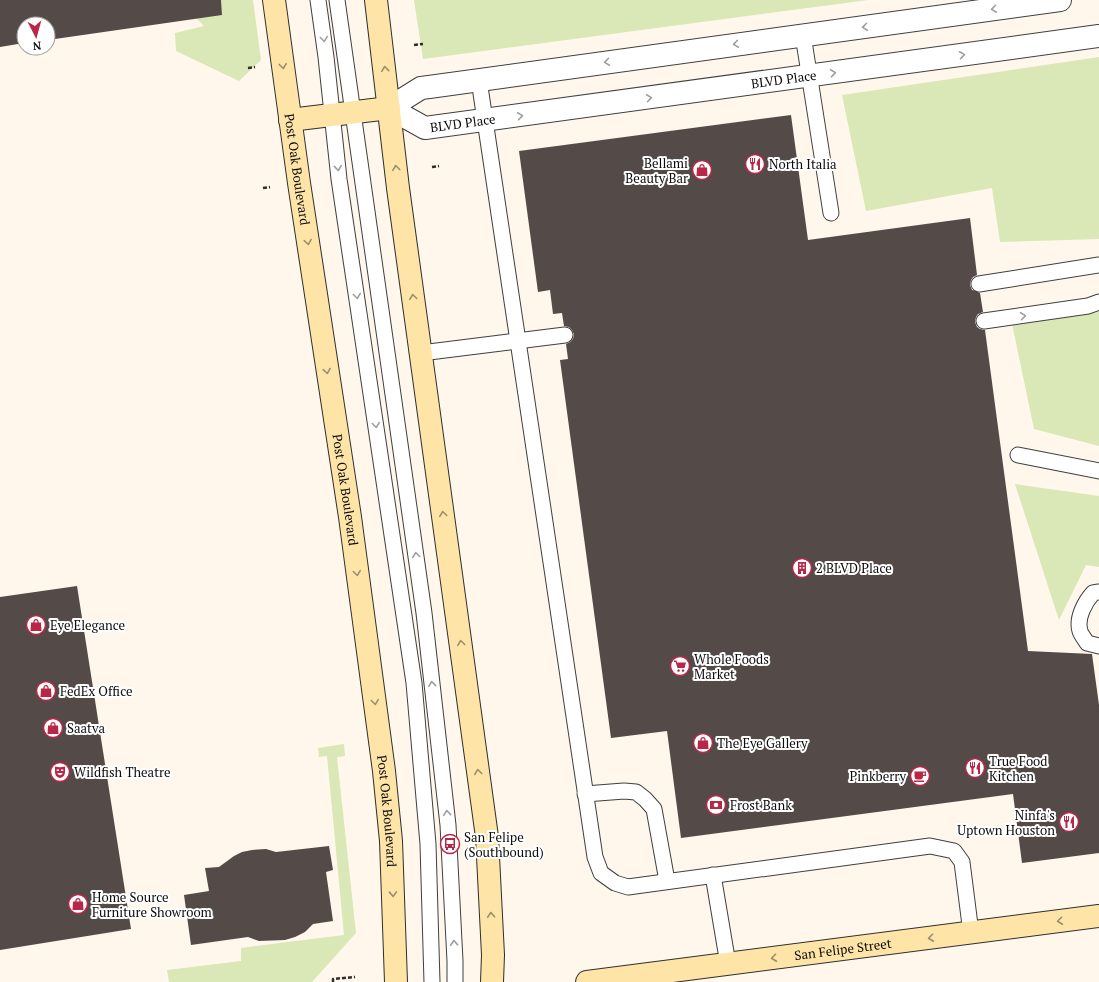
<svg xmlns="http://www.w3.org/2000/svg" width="1099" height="982" font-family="'PT Serif',serif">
  <rect width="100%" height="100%" fill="#fff7eb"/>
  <g fill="#d9e8b6">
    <path d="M193 0H253L261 60 239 81 176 51 175 33 204 26 196 18Z"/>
    <path d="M414 0H868L423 59Z"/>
    <path d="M1099 57V239L1000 242 992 188 866 211 842 95Z"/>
    <path d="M1099 302V446L1034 429 1010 314Z"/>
    <path d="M1015 484 1099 496V567L1086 565 1059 620Z"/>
    <path d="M344 744 345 756 337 757 356 933 312 982H169L167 970 241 961V948L344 935 327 756 319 757 318 748Z"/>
  </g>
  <g fill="#544b48">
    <path d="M0 0H221L222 15 48 40V24H24V43L0 47Z"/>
    <path d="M791 115 808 240 970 218 977 275 973 277 971 280 970 285 972 290 980 293 983 312 978 314 976 317 975 322 977 327 980 329 985 330 1028 651 1092 654 1099 705V853L1022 863 1013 794 681 838 667 731 611 738 560 360 568 359 566 344 570 342 573 339 574 334 572 330 569 327 564 326 562 313 553 314 550 290 538 292 519 151Z"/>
    <path d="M77 586 131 929 0 950V597Z"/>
    <path d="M329 846 333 870 326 872 333 921 313 924 305 932 295 937 285 940 259 941 248 937 191 945 184 895 209 891 205 868 219 867 234 856 242 852 252 850 266 849 276 852Z"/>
  </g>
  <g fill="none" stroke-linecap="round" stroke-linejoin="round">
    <defs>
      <g id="service">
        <path d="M318 0 326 57 339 179 414 683 428 844 432 982"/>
        <path d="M337 0 424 613 448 825 455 961V982"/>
        <path d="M803 35 831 213"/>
        <path d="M479 80 595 857 601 873 615 883 628 887 930 846 954 851 962 862 971 933"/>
        <path d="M979 284 1099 265"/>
        <path d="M984 321 1088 306 1099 302"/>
        <path d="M421 353 565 335"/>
        <path d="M1018 455 1099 471"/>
        <path d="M1099 592 1093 593C1085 602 1076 618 1080 631 1081 635 1085 639 1087 643L1099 646"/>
        <path d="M585 794 624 791 636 792 645 799 654 809 667 881"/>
        <path d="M713 875 728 964"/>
      </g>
      <g id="minor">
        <path id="s1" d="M1060 0 429 87 421 88 389 108 425 128 1099 36"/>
      </g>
      <g id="secondary">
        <path id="s2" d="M274 0 299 183 350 517 384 771 391 841 396 982"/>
        <path d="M376 0 398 188 487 837 493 955 492 982"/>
        <path d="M290 120 389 108"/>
        <path id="s3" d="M587 982 1099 916"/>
      </g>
    </defs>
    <use href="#service" stroke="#3f3f3f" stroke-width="17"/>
    <use href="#minor" stroke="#3f3f3f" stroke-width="24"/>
    <use href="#secondary" stroke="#2e2e2e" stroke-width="24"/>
    <g stroke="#2e2e2e" stroke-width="2.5" stroke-dasharray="4 2" stroke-linecap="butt">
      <path d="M414 45 423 44"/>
      <path d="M248 68 255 67"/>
      <path d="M432 167 439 166"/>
      <path d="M263 188 270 187"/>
      <path d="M333 982V979L355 977"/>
    </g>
    <use href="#service" stroke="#fff" stroke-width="15"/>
    <use href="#minor" stroke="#fff" stroke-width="22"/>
    <use href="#secondary" stroke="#fee5a7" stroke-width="22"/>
  </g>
  <defs><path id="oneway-chevron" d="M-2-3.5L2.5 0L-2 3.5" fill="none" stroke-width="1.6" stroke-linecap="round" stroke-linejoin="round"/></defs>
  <g stroke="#9e9e9e">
    <use href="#oneway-chevron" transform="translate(994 9) rotate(172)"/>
    <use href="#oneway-chevron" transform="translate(865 27) rotate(172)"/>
    <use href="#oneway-chevron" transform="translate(324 39) rotate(82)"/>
    <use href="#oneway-chevron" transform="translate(736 44) rotate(172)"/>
    <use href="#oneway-chevron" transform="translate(962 55) rotate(-8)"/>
    <use href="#oneway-chevron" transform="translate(607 62) rotate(172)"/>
    <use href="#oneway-chevron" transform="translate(833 73) rotate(-8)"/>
    <use href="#oneway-chevron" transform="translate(649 98) rotate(-8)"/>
    <use href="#oneway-chevron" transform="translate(520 116) rotate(-8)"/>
    <use href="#oneway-chevron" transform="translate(338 168) rotate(84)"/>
    <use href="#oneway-chevron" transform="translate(357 296) rotate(82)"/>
    <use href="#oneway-chevron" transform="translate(1023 316) rotate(-8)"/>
    <use href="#oneway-chevron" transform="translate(376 425) rotate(82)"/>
    <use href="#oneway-chevron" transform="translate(416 555) rotate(-98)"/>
    <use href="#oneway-chevron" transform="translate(432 684) rotate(-96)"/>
    <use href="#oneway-chevron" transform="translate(447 813) rotate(-96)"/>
    <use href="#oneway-chevron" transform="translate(454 943) rotate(-93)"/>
  </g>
  <g stroke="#9d8e69">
    <use href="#oneway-chevron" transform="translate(283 66) rotate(83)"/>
    <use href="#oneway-chevron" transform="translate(385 69) rotate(-96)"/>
    <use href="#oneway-chevron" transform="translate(396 168) rotate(-97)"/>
    <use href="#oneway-chevron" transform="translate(308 242) rotate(81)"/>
    <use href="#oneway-chevron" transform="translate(413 297) rotate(-98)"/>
    <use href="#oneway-chevron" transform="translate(327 371) rotate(81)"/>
    <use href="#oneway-chevron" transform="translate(443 514) rotate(-98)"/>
    <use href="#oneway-chevron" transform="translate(357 573) rotate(82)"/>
    <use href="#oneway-chevron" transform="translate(461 643) rotate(-98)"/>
    <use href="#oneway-chevron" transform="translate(375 702) rotate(82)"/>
    <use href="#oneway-chevron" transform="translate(478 772) rotate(-98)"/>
    <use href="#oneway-chevron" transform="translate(393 894) rotate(88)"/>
    <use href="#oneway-chevron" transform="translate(491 915) rotate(-93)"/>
    <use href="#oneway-chevron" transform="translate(1060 921) rotate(173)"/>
    <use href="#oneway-chevron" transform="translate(931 938) rotate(173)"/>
    <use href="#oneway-chevron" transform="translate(774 958) rotate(173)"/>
  </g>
  <defs>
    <symbol id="restaurant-ring" viewBox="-11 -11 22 22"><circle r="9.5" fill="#fff" stroke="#b92748" stroke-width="1.5"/><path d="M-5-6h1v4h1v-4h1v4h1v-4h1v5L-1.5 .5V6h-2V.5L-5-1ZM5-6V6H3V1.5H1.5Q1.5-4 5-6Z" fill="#b92748"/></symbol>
    <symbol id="shop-ring" viewBox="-11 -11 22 22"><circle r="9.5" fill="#fff" stroke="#b92748" stroke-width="1.5"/><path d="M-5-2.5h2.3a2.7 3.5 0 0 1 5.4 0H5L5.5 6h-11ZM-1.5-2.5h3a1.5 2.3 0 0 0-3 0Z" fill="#b92748"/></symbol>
    <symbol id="building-ring" viewBox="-11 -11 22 22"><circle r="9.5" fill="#fff" stroke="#b92748" stroke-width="1.5"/><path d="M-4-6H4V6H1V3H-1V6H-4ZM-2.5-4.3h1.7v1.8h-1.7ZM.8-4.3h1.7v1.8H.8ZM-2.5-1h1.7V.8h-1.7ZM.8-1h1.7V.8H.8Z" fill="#b92748"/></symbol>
    <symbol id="supermarket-ring" viewBox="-11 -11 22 22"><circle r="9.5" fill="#fff" stroke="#b92748" stroke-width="1.5"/><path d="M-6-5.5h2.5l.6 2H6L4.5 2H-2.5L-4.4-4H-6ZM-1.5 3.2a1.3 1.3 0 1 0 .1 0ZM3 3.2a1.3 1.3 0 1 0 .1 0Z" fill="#b92748"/></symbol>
    <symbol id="theatre-ring" viewBox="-11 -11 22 22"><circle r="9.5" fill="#fff" stroke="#b92748" stroke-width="1.5"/><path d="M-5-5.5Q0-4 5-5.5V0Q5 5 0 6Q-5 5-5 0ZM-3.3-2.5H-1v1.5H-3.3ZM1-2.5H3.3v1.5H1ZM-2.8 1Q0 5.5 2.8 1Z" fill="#b92748"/></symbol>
    <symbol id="cafe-ring" viewBox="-11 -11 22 22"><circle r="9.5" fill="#fff" stroke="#b92748" stroke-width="1.5"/><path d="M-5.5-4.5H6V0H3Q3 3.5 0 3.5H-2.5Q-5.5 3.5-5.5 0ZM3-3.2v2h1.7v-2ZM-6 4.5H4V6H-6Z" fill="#b92748"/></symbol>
    <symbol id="bank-ring" viewBox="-11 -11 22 22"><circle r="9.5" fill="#fff" stroke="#b92748" stroke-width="1.5"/><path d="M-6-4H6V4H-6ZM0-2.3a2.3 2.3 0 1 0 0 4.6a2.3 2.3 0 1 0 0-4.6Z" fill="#b92748"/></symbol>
    <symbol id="bus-ring" viewBox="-11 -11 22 22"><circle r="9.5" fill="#fff" stroke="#b92748" stroke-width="1.5"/><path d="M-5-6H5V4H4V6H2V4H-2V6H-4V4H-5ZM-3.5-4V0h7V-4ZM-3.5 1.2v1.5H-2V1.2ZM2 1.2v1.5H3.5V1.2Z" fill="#b92748"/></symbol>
  </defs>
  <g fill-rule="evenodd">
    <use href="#restaurant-ring" x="744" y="153" width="22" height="22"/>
    <use href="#shop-ring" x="691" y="159" width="22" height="22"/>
    <use href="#building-ring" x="791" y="557" width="22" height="22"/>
    <use href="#shop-ring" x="25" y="614" width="22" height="22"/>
    <use href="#supermarket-ring" x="669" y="655" width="22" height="22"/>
    <use href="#shop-ring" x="35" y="680" width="22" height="22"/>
    <use href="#shop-ring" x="42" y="717" width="22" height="22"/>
    <use href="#shop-ring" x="692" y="732" width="22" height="22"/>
    <use href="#restaurant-ring" x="964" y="757" width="22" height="22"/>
    <use href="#theatre-ring" x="49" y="761" width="22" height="22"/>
    <use href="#cafe-ring" x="909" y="765" width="22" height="22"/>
    <use href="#bank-ring" x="705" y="794" width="22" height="22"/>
    <use href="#restaurant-ring" x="1058" y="811" width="22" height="22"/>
    <use href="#bus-ring" x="439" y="833" width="22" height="22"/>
    <use href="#shop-ring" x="67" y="893" width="22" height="22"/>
  </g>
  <g text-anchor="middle" stroke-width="4" stroke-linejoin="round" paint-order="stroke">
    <g font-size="13" fill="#0c0c0c" stroke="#fff">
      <text dy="5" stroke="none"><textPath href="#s1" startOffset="1086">BLVD Place</textPath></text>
      <text dy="5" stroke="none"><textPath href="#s1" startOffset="762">BLVD Place</textPath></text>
      <text dy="5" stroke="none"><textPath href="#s2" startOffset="171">Post Oak Boulevard</textPath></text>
      <text dy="5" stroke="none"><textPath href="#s2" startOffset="495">Post Oak Boulevard</textPath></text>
      <text dy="5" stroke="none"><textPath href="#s2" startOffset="819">Post Oak Boulevard</textPath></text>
      <text dy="5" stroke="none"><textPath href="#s3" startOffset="258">San Felipe Street</textPath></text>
    </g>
    <g font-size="13" fill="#0c0c0c" stroke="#fff" text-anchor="start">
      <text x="688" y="168" text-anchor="end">Bellami<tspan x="688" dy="15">Beauty Bar</tspan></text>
      <text x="769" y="169">North Italia</text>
      <text x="816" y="573">2 BLVD Place</text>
      <text x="50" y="630">Eye Elegance</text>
      <text x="694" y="664">Whole Foods<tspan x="694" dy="15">Market</tspan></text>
      <text x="60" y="696">FedEx Office</text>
      <text x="67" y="733">Saatva</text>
      <text x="717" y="748">The Eye Gallery</text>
      <text x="989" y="766">True Food<tspan x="989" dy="15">Kitchen</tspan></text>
      <text x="74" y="777">Wildfish Theatre</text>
      <text x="906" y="781" text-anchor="end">Pinkberry</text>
      <text x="730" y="810">Frost Bank</text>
      <text x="1055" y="820" text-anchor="end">Ninfa's<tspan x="1055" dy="15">Uptown Houston</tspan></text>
      <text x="464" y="842">San Felipe<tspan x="464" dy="15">(Southbound)</tspan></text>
      <text x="92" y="902">Home Source<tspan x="92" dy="15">Furniture Showroom</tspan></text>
    </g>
  </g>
  <g transform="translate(36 36) rotate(174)"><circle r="19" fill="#ffffff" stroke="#9e9e9e"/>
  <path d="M0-3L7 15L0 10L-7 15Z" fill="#b92748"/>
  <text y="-6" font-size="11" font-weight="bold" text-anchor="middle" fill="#0c0c0c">N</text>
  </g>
</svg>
